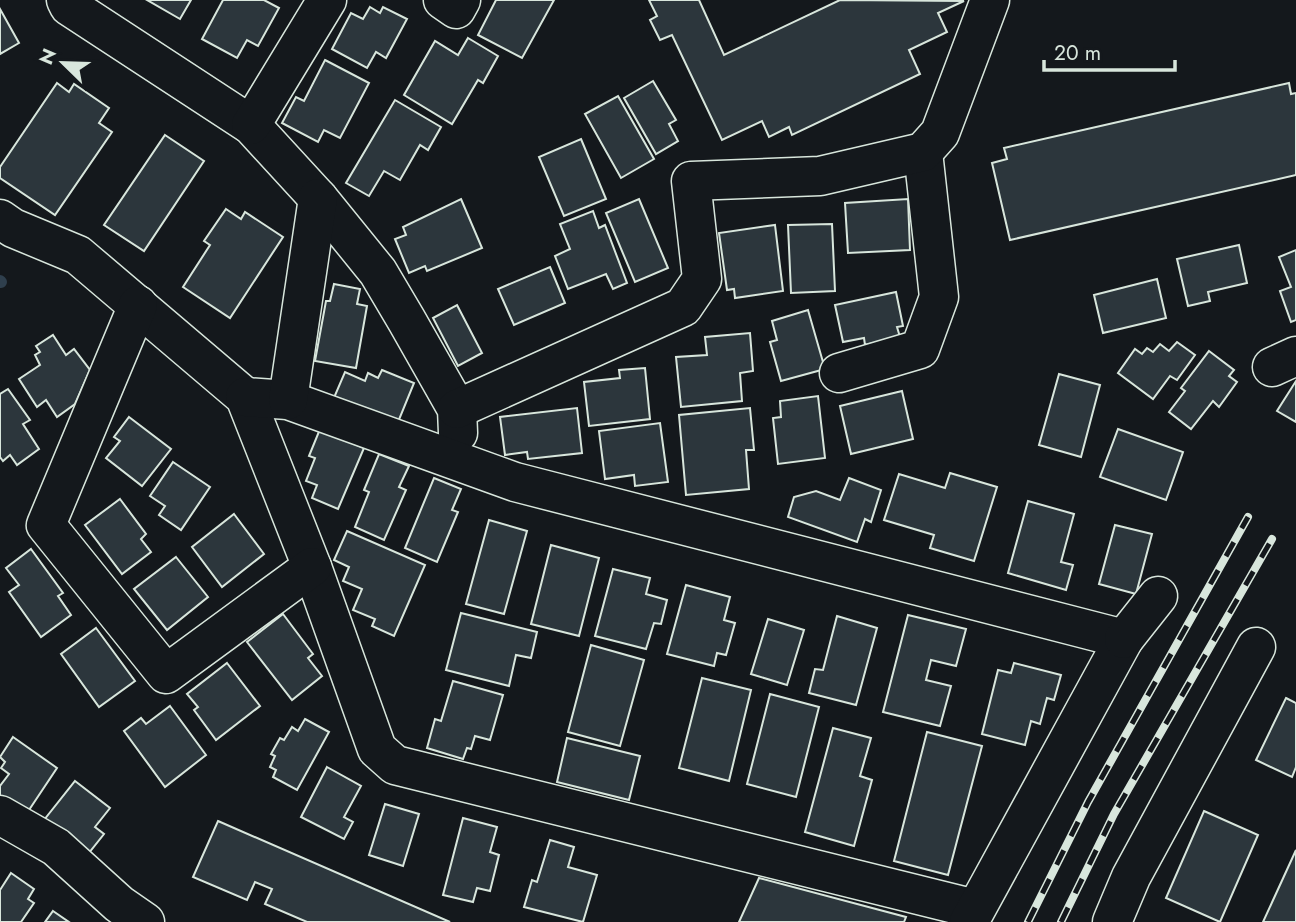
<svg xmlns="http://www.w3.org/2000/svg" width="1296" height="922" font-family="Jost,sans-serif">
  <rect width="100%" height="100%" fill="#14181c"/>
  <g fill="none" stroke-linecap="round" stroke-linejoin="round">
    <path stroke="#2f3f4d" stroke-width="12" d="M0 281 1 282"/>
  </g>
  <g fill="#2c363c" stroke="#d8e6dc" stroke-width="2">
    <path d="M147 0H191L180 19Z"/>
    <path d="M223 0H264L279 8 258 46 247 40 237 58 202 39Z"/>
    <path d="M496 0H554L522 58 478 35Z"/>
    <path d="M649 0H699L724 55 840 0 964 1 938 13 947 32 909 50 920 74 792 135 789 127 769 137 762 121 722 140 672 35 660 40 650 20 657 16Z"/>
    <path d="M370 7 380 13 383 7 407 19 386 58 376 52 367 68 332 49 351 13 363 19Z"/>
    <path d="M0 9 19 43 0 54Z"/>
    <path d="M468 38 498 56 483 83 478 80 452 124 404 95 435 41 458 55Z"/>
    <path d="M325 60 369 83 340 138 324 130 318 142 282 123 296 97 304 101Z"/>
    <path d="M653 81 676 120 669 124 678 141 656 154 624 98Z"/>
    <path d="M57 83 69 92 74 84 109 108 99 123 112 132 55 215 0 178V167Z"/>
    <path d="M1289 83 1291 94 1296 93V175L1010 240 992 163 1007 159 1004 148Z"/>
    <path d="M618 96 654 159 621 178 585 114Z"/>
    <path d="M395 100 441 127 428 150 420 145 400 180 384 171 369 196 346 183Z"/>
    <path d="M165 135 204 161 144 251 104 225Z"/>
    <path d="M581 139 606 199 564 216 539 157Z"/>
    <path d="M461 199 482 248 427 271 425 266 409 273 395 239 406 235 403 227Z"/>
    <path d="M639 199 668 268 635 282 606 213Z"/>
    <path d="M908 199 910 250 848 253 845 203Z"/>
    <path d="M226 209 241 219 245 212 283 237 230 318 183 287 210 245 204 241Z"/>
    <path d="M593 211 599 228 605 225 627 283 613 289 606 274 568 289 555 256 570 249 560 224Z"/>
    <path d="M832 224 835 291 791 293 788 225Z"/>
    <path d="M775 225 783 291 735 298 734 289 727 290 719 233Z"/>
    <path d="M1239 245 1247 283 1208 292 1210 301 1188 306 1177 259Z"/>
    <path d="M1296 250V320L1291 322 1280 291 1291 287 1279 257Z"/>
    <path d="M550 267 565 303 514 325 498 289Z"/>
    <path d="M1157 279 1166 318 1103 333 1094 295Z"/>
    <path d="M334 284 360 289 357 304 367 306 356 368 315 361 326 301H330Z"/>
    <path d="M896 292 903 326 897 327 900 337 865 345 864 338 843 342 835 305Z"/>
    <path d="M457 305 482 353 458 366 433 318Z"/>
    <path d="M808 310 825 369 781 381 770 342 777 340 772 321Z"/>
    <path d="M750 333 753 371 740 373 742 401 681 407 676 357 707 355 705 337Z"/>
    <path d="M53 335 66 355 74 349 90 370 75 404 57 417 46 400 37 407 19 379 40 365 35 355 40 352 36 346Z"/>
    <path d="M1177 342 1195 355 1177 380 1170 376 1153 399 1118 373 1135 349 1142 354 1147 348 1153 352 1160 344 1169 351Z"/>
    <path d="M1209 351 1234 370 1229 376 1237 382 1219 407 1213 401 1191 429 1169 412 1185 391 1181 388Z"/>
    <path d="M645 368 650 419 589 426 584 382 620 378 619 370Z"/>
    <path d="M382 370 414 383 396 427 333 400 345 372 365 381 368 373 378 378Z"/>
    <path d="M1059 374 1100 385 1081 457 1039 445Z"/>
    <path d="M1296 381V422L1277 411Z"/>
    <path d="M8 389 30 420 23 424 39 449 17 465 10 455 3 461 0 457V394Z"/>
    <path d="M902 391 913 439 851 454 840 406Z"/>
    <path d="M818 396 825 458 778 464 773 418 781 417 780 401Z"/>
    <path d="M577 408 582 453 528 459 527 452 505 455 500 417Z"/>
    <path d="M750 408 754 450H746L749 489 686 495 679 415Z"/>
    <path d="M129 417 171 449 142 486 106 458 120 441 114 437Z"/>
    <path d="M660 423 668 482 635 486 634 475 605 479 599 431Z"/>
    <path d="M320 429 364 448 338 509 312 498 317 485 306 481 315 458 309 456Z"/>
    <path d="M1118 429 1183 452 1166 500 1100 477Z"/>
    <path d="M379 454 409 466 399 487 406 490 384 540 355 527 369 492 364 490Z"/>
    <path d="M173 462 210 487 181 530 159 515 165 506 150 496Z"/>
    <path d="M950 473 997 487 974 561 930 548 934 535 884 520 899 474 945 488Z"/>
    <path d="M434 478 461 489 452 510 458 512 437 562 405 548Z"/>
    <path d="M849 478 881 490 871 522 865 519 857 542 788 517 794 497 816 491 840 500Z"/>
    <path d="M120 499 146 534 141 539 151 552 122 574 85 525Z"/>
    <path d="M1028 501 1074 514 1061 562 1073 565 1066 590 1008 573Z"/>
    <path d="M234 514 264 554 222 587 192 547Z"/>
    <path d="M489 520 527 531 504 614 466 604Z"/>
    <path d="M1115 525 1152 534 1136 594 1099 584Z"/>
    <path d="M347 531 425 565 394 636 372 626 375 619 353 610 362 589 343 581 349 567 334 560Z"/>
    <path d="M551 545 599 558 579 636 531 624Z"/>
    <path d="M31 549 63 593 58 596 71 615 41 637 9 592 19 585 6 568Z"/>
    <path d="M176 557 208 597 167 630 134 589Z"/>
    <path d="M613 569 650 578 646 594 667 600 661 624 654 623 646 649 595 636Z"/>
    <path d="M686 585 730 597 724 620 735 623 726 655 717 653 714 666 667 654Z"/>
    <path d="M461 613 537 632 531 658 516 655 509 686 446 670Z"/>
    <path d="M283 614 313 654 308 658 322 676 292 700 247 642Z"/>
    <path d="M908 615 966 629 956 666 931 660 926 680 951 686 940 726 883 712Z"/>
    <path d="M837 616 877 628 856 705 809 693 815 669 823 670Z"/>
    <path d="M768 619 804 630 787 685 751 674Z"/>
    <path d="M96 628 135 681 99 707 61 654Z"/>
    <path d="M591 645 644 660 620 746 568 732Z"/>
    <path d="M227 663 260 706 216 740 194 710 198 707 187 694Z"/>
    <path d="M1014 663 1061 675 1054 700 1047 698 1040 724 1031 721 1025 745 982 734 998 670 1011 673Z"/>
    <path d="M702 678 751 690 729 781 679 768Z"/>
    <path d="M453 681 503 695 490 740 475 736 471 749 467 748 463 759 427 748 435 719 441 721Z"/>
    <path d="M770 694 819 707 796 797 747 784Z"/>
    <path d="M1286 698 1296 703V767L1292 777 1256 760Z"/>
    <path d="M170 706 206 755 165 787 124 731 141 718 146 724Z"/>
    <path d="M305 719 329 732 297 790 273 777 276 770 270 767 275 756 271 754 280 738 284 740 292 727 298 731Z"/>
    <path d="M833 728 871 738 860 776 872 780 854 846 805 832Z"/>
    <path d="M927 732 982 746 948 875 894 861Z"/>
    <path d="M13 737 57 768 27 813 0 801V786L9 774 1 768 5 762 0 757Z"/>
    <path d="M567 738 640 756 629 800 557 782Z"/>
    <path d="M327 767 361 786 344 817 353 822 344 839 301 817Z"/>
    <path d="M75 781 110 808 95 827 104 834 88 854 44 820Z"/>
    <path d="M385 804 419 814 403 866 369 855Z"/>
    <path d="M1204 811 1258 835 1220 922 1166 898Z"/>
    <path d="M463 818 497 827 490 852 499 855 490 891 477 888 473 902 443 895Z"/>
    <path d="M218 821 450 922H307L265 904 272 889 255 882 247 900 193 877Z"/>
    <path d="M550 840 574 847 568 867 597 875 583 922 524 907 532 880 537 882Z"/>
    <path d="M1296 850V922H1263Z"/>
    <path d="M11 873 34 889 28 899 34 903 21 922H0V890Z"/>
    <path d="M759 878 906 917 904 922H739Z"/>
    <path d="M53 911 69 922H45Z"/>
  </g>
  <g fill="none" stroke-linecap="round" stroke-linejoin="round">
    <defs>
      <g id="street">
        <path d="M66 0 69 6 251 125 318 198 378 272 407 321 457 409 458 433"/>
        <path d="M443 0 456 9 461 0"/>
        <path d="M251 125 327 0"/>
        <path d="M0 219 13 228 78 255 245 397 312 567 377 749 395 765 975 909"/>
        <path d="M138 305 46 525 166 674 312 567"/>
        <path d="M1272 367 1296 356"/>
        <path d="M839 373 920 349 939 297 923 152"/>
        <path d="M245 397 288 400 515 482 1124 639 969 922"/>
        <path d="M288 400 318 198"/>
        <path d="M457 409 683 307 702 279 691 181 820 176 923 152 940 133 990 0"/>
        <path d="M1124 639 1158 596"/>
        <path d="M0 815 56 847 119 904 145 922"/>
        <path d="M1112 922 1131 877 1256 647"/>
      </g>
    </defs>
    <use href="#street" stroke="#d8e6dc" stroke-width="41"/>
    <use href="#street" stroke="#14181c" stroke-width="38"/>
    <defs>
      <g id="rail">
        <path d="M1028 922 1088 802 1248 517"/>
        <path d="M1061 922 1114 814 1272 539"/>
      </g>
    </defs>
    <use href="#rail" stroke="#d8e6dc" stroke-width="8"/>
    <use href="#rail" stroke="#14181c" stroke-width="5" stroke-dasharray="16" stroke-linecap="butt"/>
  </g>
  <g transform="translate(63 63) rotate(293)" stroke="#14181c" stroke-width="5" paint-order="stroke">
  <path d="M0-5L12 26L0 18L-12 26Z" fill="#d8e6dc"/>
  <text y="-10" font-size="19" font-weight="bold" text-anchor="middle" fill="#d8e6dc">N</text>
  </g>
  <path d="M1044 60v10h131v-10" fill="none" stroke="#d8e6dc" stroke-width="3.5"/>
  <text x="1054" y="60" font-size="21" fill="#d8e6dc" stroke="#14181c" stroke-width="5" paint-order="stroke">20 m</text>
</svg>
